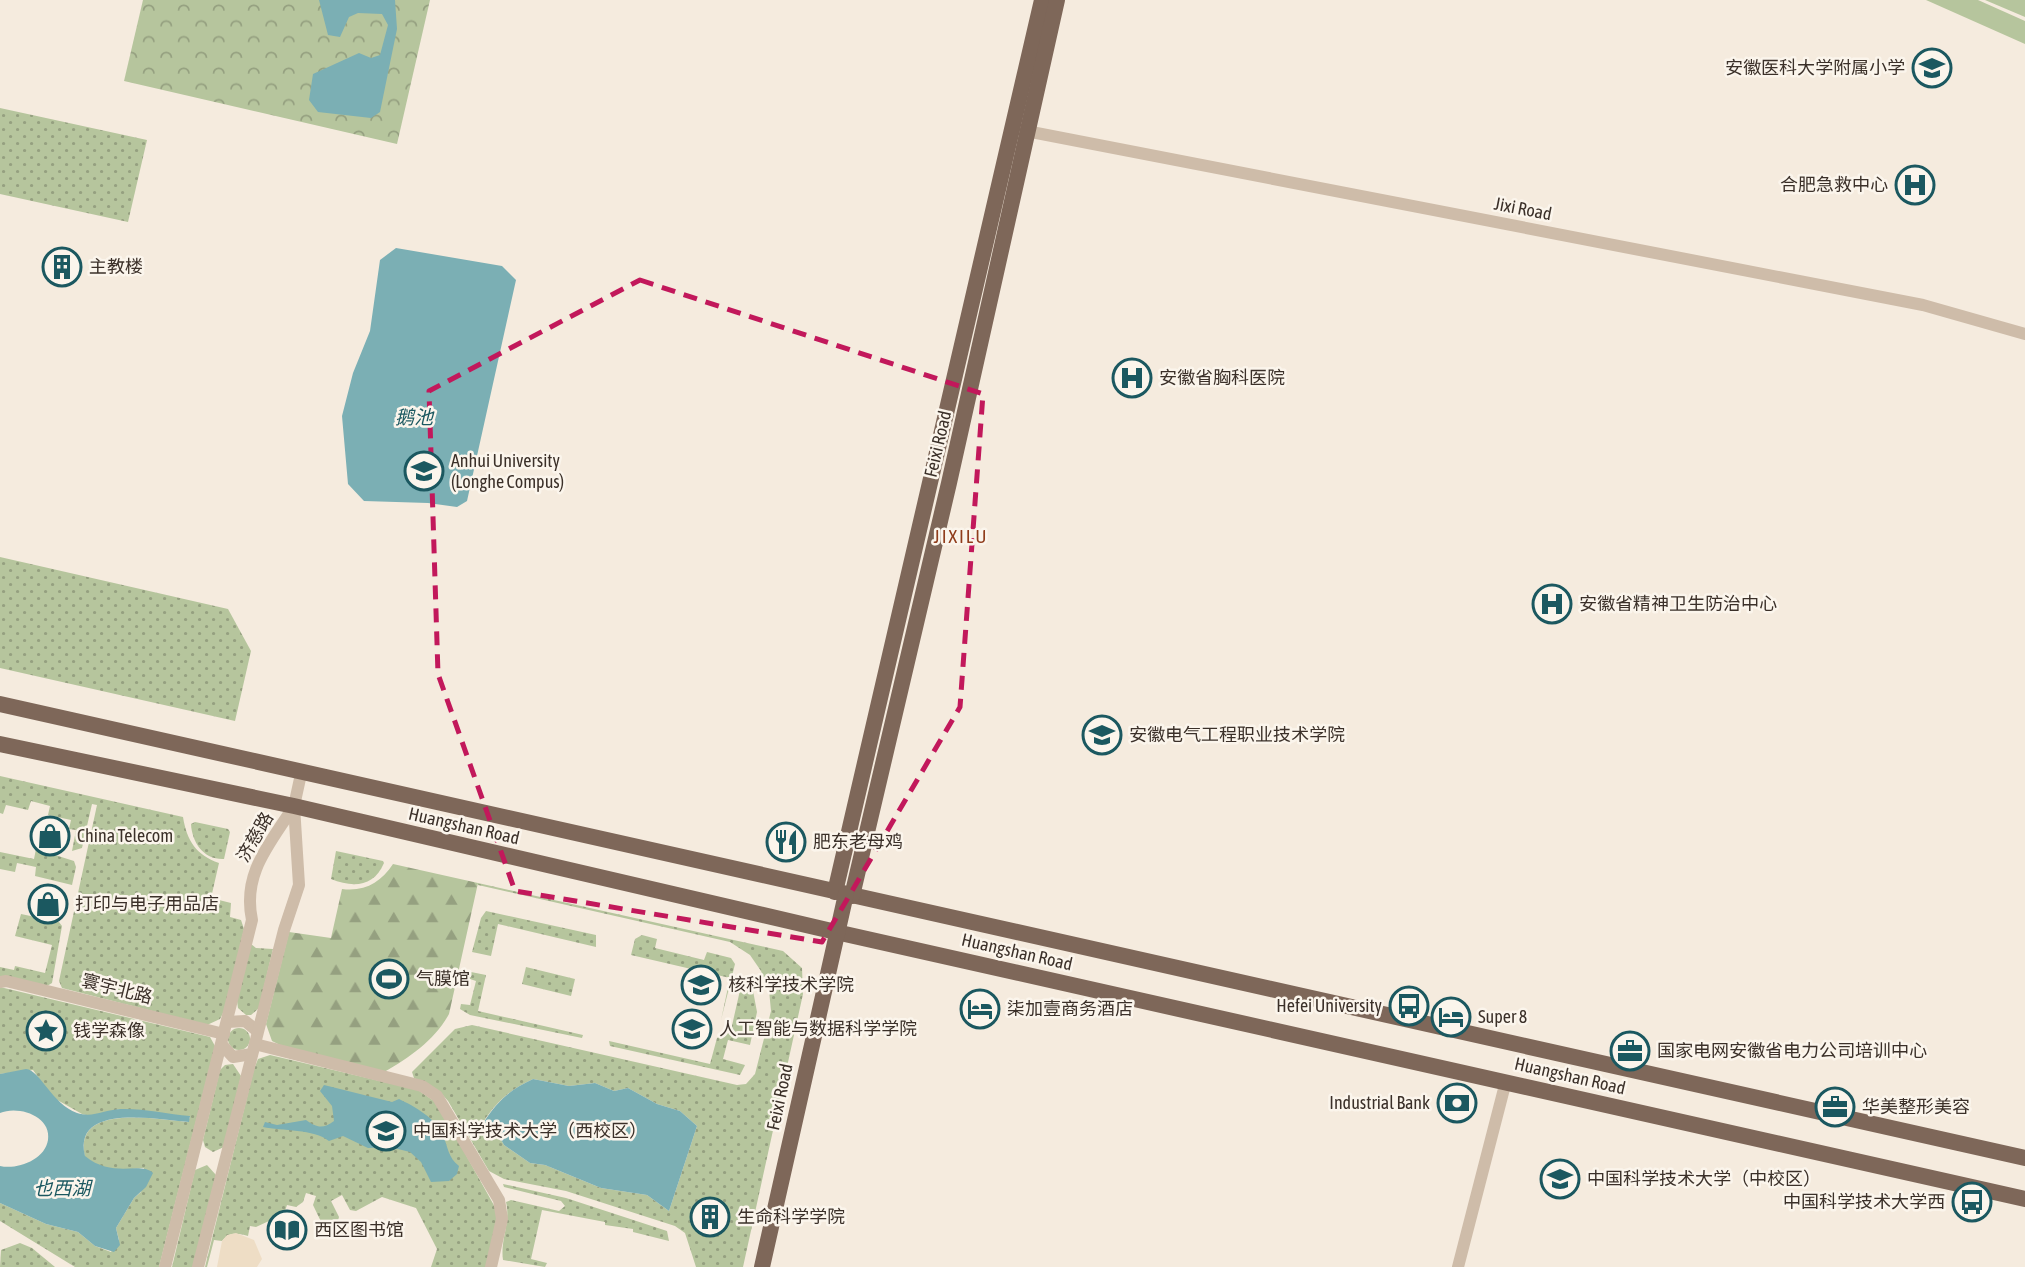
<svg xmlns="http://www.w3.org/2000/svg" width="2025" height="1267" font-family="'Asap Condensed','Noto Sans SC',sans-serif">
  <defs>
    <pattern id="grass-dots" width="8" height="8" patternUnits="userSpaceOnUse" patternTransform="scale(1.75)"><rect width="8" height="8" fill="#b6c59d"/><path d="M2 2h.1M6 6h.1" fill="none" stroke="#95a080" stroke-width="1.8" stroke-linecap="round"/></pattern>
    <pattern id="forest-firs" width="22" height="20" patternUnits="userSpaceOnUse" patternTransform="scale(1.75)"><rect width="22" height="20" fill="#b6c59d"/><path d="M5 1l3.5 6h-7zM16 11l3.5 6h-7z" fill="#95a080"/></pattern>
    <pattern id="park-crowns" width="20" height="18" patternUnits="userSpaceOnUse" patternTransform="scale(1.75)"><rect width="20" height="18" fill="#b6c59d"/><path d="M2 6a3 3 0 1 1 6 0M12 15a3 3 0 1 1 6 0" fill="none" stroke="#95a080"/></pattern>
  </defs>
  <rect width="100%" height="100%" fill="#f5ebde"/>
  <g fill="url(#grass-dots)" fill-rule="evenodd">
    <path d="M0 108 147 140 128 222 0 194Z"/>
    <path d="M0 557 228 609 251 651 235 721 0 668Z"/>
    <path d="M0 776 183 817C187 841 196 855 219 863L211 898 231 903 230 917 241 920 244 929 226 1007 220 1019 207 1025 62 988 59 981 97 805 92 804 82 848 72 851 76 830 69 829 71 820 48 815 50 806 31 801 28 810 6 805 3 814 0 813Z"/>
    <path d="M195 822 228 829 230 832 224 859C204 860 192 843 191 824Z"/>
    <path d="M36 849 74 861 76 867 72 885 35 876 36 867 17 863 15 872 0 869V852L34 859Z"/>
    <path d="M336 851 383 861 384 863C374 887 353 888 331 879Z"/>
    <path d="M478 883 783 951 802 968 803 994 743 1267H696L685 1233 675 1226 566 1191 504 1179 489 1171 448 1101 440 1092 414 1078 412 1072 455 1029 472 1025 737 1085 746 1084 755 1074 771 1011 769 990 761 971 750 955 730 942 478 885ZM533 1079 569 1086 595 1083 614 1091 628 1088 657 1104 680 1111 697 1126 669 1211 647 1195 601 1188 545 1165 530 1163 504 1145 498 1134 484 1121C497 1101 511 1089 533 1079Z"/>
    <path d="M486 911 596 935V947L498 924 491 956 472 952 481 918Z"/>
    <path d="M21 914 59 922 62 926 52 983 47 986 0 977V967L14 970 15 966 45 973 52 945 15 936Z"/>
    <path d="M642 935 657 939 655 948 704 960 707 952 731 958 735 964 721 1020 730 978 631 955 635 939Z"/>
    <path d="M251 944 256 948 273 949 259 1008 251 1015H246L238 1008 237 1001Z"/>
    <path d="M526 967 575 979 571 996 522 984Z"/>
    <path d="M471 972 486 975 478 1011 583 1035 582 1038 470 1015 460 1009 461 1004 470 1005 476 981 467 978Z"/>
    <path d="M743 977 751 980 757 1012 750 1045 728 1040 723 1059 745 1065 740 1075 610 1046 609 1041 710 1064 717 1038 731 1030Z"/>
    <path d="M0 987 210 1037 215 1046 159 1267H75L0 1221V1203L46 1224 78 1232 95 1246 111 1252 119 1240 116 1228 134 1198 141 1192 144 1168C120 1170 104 1172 85 1157 72 1102 159 1120 188 1122L190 1117 120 1109 90 1116 82 1114 52 1097 33 1070 0 1074Z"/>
    <circle cx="239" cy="1039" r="11"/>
    <path d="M270 1055 418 1090 437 1103 496 1209V1224L486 1267H431L437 1249 416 1208 382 1197 356 1211 350 1210 342 1195 331 1201 339 1217 337 1224 325 1230 313 1205 316 1196 306 1193 303 1202 296 1207 287 1205 284 1214 256 1227 250 1226 248 1236C236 1233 230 1232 222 1241L214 1240 207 1267H205L254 1069 258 1059Z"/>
    <path d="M233 1064 241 1076 224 1147 213 1152 205 1147 203 1140 220 1070 225 1065Z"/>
    <path d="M207 1165 216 1175 193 1267H172L195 1170Z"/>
    <path d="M503 1184 566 1198 667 1231 669 1241 633 1232V1229L605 1225V1222L542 1210 531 1259 547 1263 545 1267 503 1260C500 1240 511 1222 506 1202L511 1200 559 1211 565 1206 561 1201 504 1187Z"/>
    <path d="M20 1243 32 1248 55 1267H0L1 1250Z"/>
  </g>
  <path fill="url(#forest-firs)" d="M393 864 478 883 449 1014C435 1040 409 1058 384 1072L282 1046 272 1041 266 1024 289 932 331 938 342 889C365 892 381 882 393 864Z"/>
  <path fill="url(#park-crowns)" d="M143 0H430L397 144 124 81Z"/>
  <g fill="#b6c59d">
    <path d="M1926 0H1978L2025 21V44Z"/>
    <path d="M1985 0H2025V17Z"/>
  </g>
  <path fill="#eeddc5" d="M236 1233 254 1240 262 1259 257 1267H217L222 1241 227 1235Z"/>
  <g fill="#7bafb4">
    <path d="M319 0H395L397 29 380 112 371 118 318 112 309 100 313 74 359 53 371 58 380 55 388 25 382 14 358 13 349 17 340 37 328 35Z"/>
    <path d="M396 248 502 266 516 280 467 501 457 507 428 503 364 501 348 484 342 416 353 373 370 331 380 260Z"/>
    <path d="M26 1069C40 1070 52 1104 77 1113 93 1118 104 1110 120 1109 142 1108 167 1114 190 1116L189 1122C160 1120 72 1102 85 1156 113 1179 140 1161 153 1173L146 1187 134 1198 116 1228 120 1245 114 1252 95 1246 78 1232 46 1224 0 1203V1166C17 1170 45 1160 48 1140 52 1116 18 1105 0 1113V1074Z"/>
    <path d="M533 1079 569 1086 595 1083 614 1091 628 1088 657 1104 680 1111 697 1126 669 1211 647 1195 601 1188 545 1165 530 1163 504 1145 498 1134 486 1132 484 1122C497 1101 511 1089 533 1079Z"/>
    <path d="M324 1085 392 1102 399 1099C414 1106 437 1119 443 1135 448 1147 448 1158 459 1166L457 1174 449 1181 431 1182 421 1162 410 1152 390 1147 368 1148 343 1136 329 1141C314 1129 282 1131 263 1127L265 1122 277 1125 306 1120C317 1128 323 1129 334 1121L332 1106 320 1091Z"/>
  </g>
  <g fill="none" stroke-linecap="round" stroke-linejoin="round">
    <g stroke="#cebca9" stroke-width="12">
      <path d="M1021 130 1923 305 2025 334"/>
      <path d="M0 982 6 981 224 1034"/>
      <path d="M227 1022 245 1021 257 1031"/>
      <path d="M255 1044 422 1086 437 1096 499 1200 502 1219 491 1267"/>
      <path d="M222 1045 233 1057 252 1054"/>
      <path d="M165 1267 252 920C242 873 270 844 294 806"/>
      <path d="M198 1267 284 930 299 885 294 806 301 774"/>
      <path d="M1458 1267 1506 1081"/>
    </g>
    <g stroke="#7e6759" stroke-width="16">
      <path d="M0 704 2025 1158"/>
      <path d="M0 744 294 806 836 932 2025 1199"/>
      <path d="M835 892 1042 0"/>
      <path d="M852 896 949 483 1057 0"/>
      <path d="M762 1267 846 894"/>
    </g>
  </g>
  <path fill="none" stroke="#c2185b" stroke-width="5" stroke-dasharray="14 9" stroke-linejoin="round" d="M640 280 983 394 960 707 822 942 515 891 438 674 429 391Z"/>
  <defs>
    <symbol id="school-ring" viewBox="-11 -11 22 22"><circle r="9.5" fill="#fbf5ec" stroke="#1b5860" stroke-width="1.5"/><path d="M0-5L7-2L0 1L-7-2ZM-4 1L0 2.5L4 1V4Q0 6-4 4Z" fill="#1b5860"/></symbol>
    <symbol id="hospital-ring" viewBox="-11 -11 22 22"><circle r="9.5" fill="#fbf5ec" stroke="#1b5860" stroke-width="1.5"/><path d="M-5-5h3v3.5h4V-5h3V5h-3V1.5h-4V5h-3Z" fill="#1b5860"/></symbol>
    <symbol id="building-ring" viewBox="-11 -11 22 22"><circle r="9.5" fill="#fbf5ec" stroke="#1b5860" stroke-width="1.5"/><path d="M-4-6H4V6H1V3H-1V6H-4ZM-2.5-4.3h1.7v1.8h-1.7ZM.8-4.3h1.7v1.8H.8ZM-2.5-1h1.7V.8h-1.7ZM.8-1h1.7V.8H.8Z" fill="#1b5860"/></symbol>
    <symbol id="university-ring" viewBox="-11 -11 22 22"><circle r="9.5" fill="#fbf5ec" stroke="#1b5860" stroke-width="1.5"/><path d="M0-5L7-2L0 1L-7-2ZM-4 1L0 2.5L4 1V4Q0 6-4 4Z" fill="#1b5860"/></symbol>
    <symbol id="shop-ring" viewBox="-11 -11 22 22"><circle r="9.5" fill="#fbf5ec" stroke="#1b5860" stroke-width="1.5"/><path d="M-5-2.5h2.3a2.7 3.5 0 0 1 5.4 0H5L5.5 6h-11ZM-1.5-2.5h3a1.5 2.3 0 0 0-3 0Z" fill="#1b5860"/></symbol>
    <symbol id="restaurant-ring" viewBox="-11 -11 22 22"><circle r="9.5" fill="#fbf5ec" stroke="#1b5860" stroke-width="1.5"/><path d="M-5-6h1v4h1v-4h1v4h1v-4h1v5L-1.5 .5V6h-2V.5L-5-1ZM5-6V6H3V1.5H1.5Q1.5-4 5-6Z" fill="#1b5860"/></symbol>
    <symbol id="stadium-ring" viewBox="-11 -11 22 22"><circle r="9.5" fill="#fbf5ec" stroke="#1b5860" stroke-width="1.5"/><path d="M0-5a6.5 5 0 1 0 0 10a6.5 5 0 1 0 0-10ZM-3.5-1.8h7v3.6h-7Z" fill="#1b5860"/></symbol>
    <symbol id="bus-ring" viewBox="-11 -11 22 22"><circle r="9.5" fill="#fbf5ec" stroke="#1b5860" stroke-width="1.5"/><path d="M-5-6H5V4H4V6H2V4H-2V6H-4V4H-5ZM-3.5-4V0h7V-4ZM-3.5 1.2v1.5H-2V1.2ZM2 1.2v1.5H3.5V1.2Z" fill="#1b5860"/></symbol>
    <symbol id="hotel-ring" viewBox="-11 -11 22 22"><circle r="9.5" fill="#fbf5ec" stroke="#1b5860" stroke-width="1.5"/><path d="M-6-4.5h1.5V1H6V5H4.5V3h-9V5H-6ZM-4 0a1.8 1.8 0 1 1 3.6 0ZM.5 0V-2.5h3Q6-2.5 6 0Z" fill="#1b5860"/></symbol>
    <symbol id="sight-ring" viewBox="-11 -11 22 22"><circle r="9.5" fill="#fbf5ec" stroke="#1b5860" stroke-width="1.5"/><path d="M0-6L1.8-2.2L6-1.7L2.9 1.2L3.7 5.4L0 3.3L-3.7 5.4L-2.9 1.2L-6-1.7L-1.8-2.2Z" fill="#1b5860"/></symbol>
    <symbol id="office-ring" viewBox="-11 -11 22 22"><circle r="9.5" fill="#fbf5ec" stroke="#1b5860" stroke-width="1.5"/><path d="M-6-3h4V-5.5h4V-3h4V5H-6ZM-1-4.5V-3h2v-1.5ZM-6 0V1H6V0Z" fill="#1b5860"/></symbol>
    <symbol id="bank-ring" viewBox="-11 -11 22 22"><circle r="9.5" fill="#fbf5ec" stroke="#1b5860" stroke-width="1.5"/><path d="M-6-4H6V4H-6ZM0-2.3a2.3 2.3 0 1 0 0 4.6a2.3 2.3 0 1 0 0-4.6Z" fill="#1b5860"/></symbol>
    <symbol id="library-ring" viewBox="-11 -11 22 22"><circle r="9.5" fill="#fbf5ec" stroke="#1b5860" stroke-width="1.5"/><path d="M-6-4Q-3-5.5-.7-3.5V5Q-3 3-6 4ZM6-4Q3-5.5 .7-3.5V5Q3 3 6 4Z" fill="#1b5860"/></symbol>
  </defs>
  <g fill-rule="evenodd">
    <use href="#school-ring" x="1910" y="46" width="44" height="44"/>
    <use href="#hospital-ring" x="1893" y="163" width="44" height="44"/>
    <use href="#building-ring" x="40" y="245" width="44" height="44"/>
    <use href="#hospital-ring" x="1110" y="356" width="44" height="44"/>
    <use href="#university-ring" x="402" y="449" width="44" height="44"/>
    <use href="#hospital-ring" x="1530" y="582" width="44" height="44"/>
    <use href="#university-ring" x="1080" y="713" width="44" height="44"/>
    <use href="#shop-ring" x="28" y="814" width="44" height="44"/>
    <use href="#restaurant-ring" x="764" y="820" width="44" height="44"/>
    <use href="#shop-ring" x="26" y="882" width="44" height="44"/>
    <use href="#stadium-ring" x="367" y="957" width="44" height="44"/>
    <use href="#university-ring" x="679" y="963" width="44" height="44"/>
    <use href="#bus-ring" x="1387" y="984" width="44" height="44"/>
    <use href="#hotel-ring" x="958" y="987" width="44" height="44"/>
    <use href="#hotel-ring" x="1429" y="995" width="44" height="44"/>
    <use href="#university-ring" x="670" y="1007" width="44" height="44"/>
    <use href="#sight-ring" x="24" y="1009" width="44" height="44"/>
    <use href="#office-ring" x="1608" y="1029" width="44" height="44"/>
    <use href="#bank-ring" x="1435" y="1081" width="44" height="44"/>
    <use href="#office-ring" x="1813" y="1085" width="44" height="44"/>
    <use href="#university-ring" x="364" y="1109" width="44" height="44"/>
    <use href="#university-ring" x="1538" y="1157" width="44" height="44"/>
    <use href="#bus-ring" x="1950" y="1180" width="44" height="44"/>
    <use href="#building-ring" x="688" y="1195" width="44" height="44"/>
    <use href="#library-ring" x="265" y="1208" width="44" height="44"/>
  </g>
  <g text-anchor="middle" stroke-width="5" stroke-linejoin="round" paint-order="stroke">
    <g font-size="18" fill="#3b3029" stroke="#fbf5ec" text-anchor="start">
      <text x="1905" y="74" text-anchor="end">安徽医科大学附属小学</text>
      <text x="1888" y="191" text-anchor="end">合肥急救中心</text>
      <text x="89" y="273">主教楼</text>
      <text x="1159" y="384">安徽省胸科医院</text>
      <text x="451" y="467">Anhui University<tspan x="451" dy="21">(Longhe Compus)</tspan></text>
      <text x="1579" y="610">安徽省精神卫生防治中心</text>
      <text x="1129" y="741">安徽电气工程职业技术学院</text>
      <text x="77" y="842">China Telecom</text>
      <text x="813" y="848">肥东老母鸡</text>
      <text x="75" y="910">打印与电子用品店</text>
      <text x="416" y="985">气膜馆</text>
      <text x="728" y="991">核科学技术学院</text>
      <text x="1382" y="1012" text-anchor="end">Hefei University</text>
      <text x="1007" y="1015">柒加壹商务酒店</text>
      <text x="1478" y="1023">Super 8</text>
      <text x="719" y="1035">人工智能与数据科学学院</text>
      <text x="73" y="1037">钱学森像</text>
      <text x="1657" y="1057">国家电网安徽省电力公司培训中心</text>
      <text x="1430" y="1109" text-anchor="end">Industrial Bank</text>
      <text x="1862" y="1113">华美整形美容</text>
      <text x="413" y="1137">中国科学技术大学（西校区）</text>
      <text x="1587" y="1185">中国科学技术大学（中校区）</text>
      <text x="1945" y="1208" text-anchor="end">中国科学技术大学西</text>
      <text x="737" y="1223">生命科学学院</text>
      <text x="314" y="1236">西区图书馆</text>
    </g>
    <g font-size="18" fill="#3b3029" stroke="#fbf5ec">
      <text transform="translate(1523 209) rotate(11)" y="6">Jixi Road</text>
      <text transform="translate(938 444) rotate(-77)" y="6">Feixi Road</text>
      <text transform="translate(464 826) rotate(13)" y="6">Huangshan Road</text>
      <text transform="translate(255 837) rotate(-60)" y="6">济慈路</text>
      <text transform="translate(1017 952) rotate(13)" y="6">Huangshan Road</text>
      <text transform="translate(117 989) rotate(14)" y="6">寰宇北路</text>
      <text transform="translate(1570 1076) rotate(13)" y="6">Huangshan Road</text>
      <text transform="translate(780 1097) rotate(-78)" y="6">Feixi Road</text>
    </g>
    <g font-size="19" font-style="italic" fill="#1b5860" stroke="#fbf5ec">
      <text x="414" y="424">鹅池</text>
      <text x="62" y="1195">也西湖</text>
    </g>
    <g font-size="19" letter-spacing="2" fill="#903d1c" stroke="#fbf5ec">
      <text x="961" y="543">JIXILU</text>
    </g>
  </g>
</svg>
